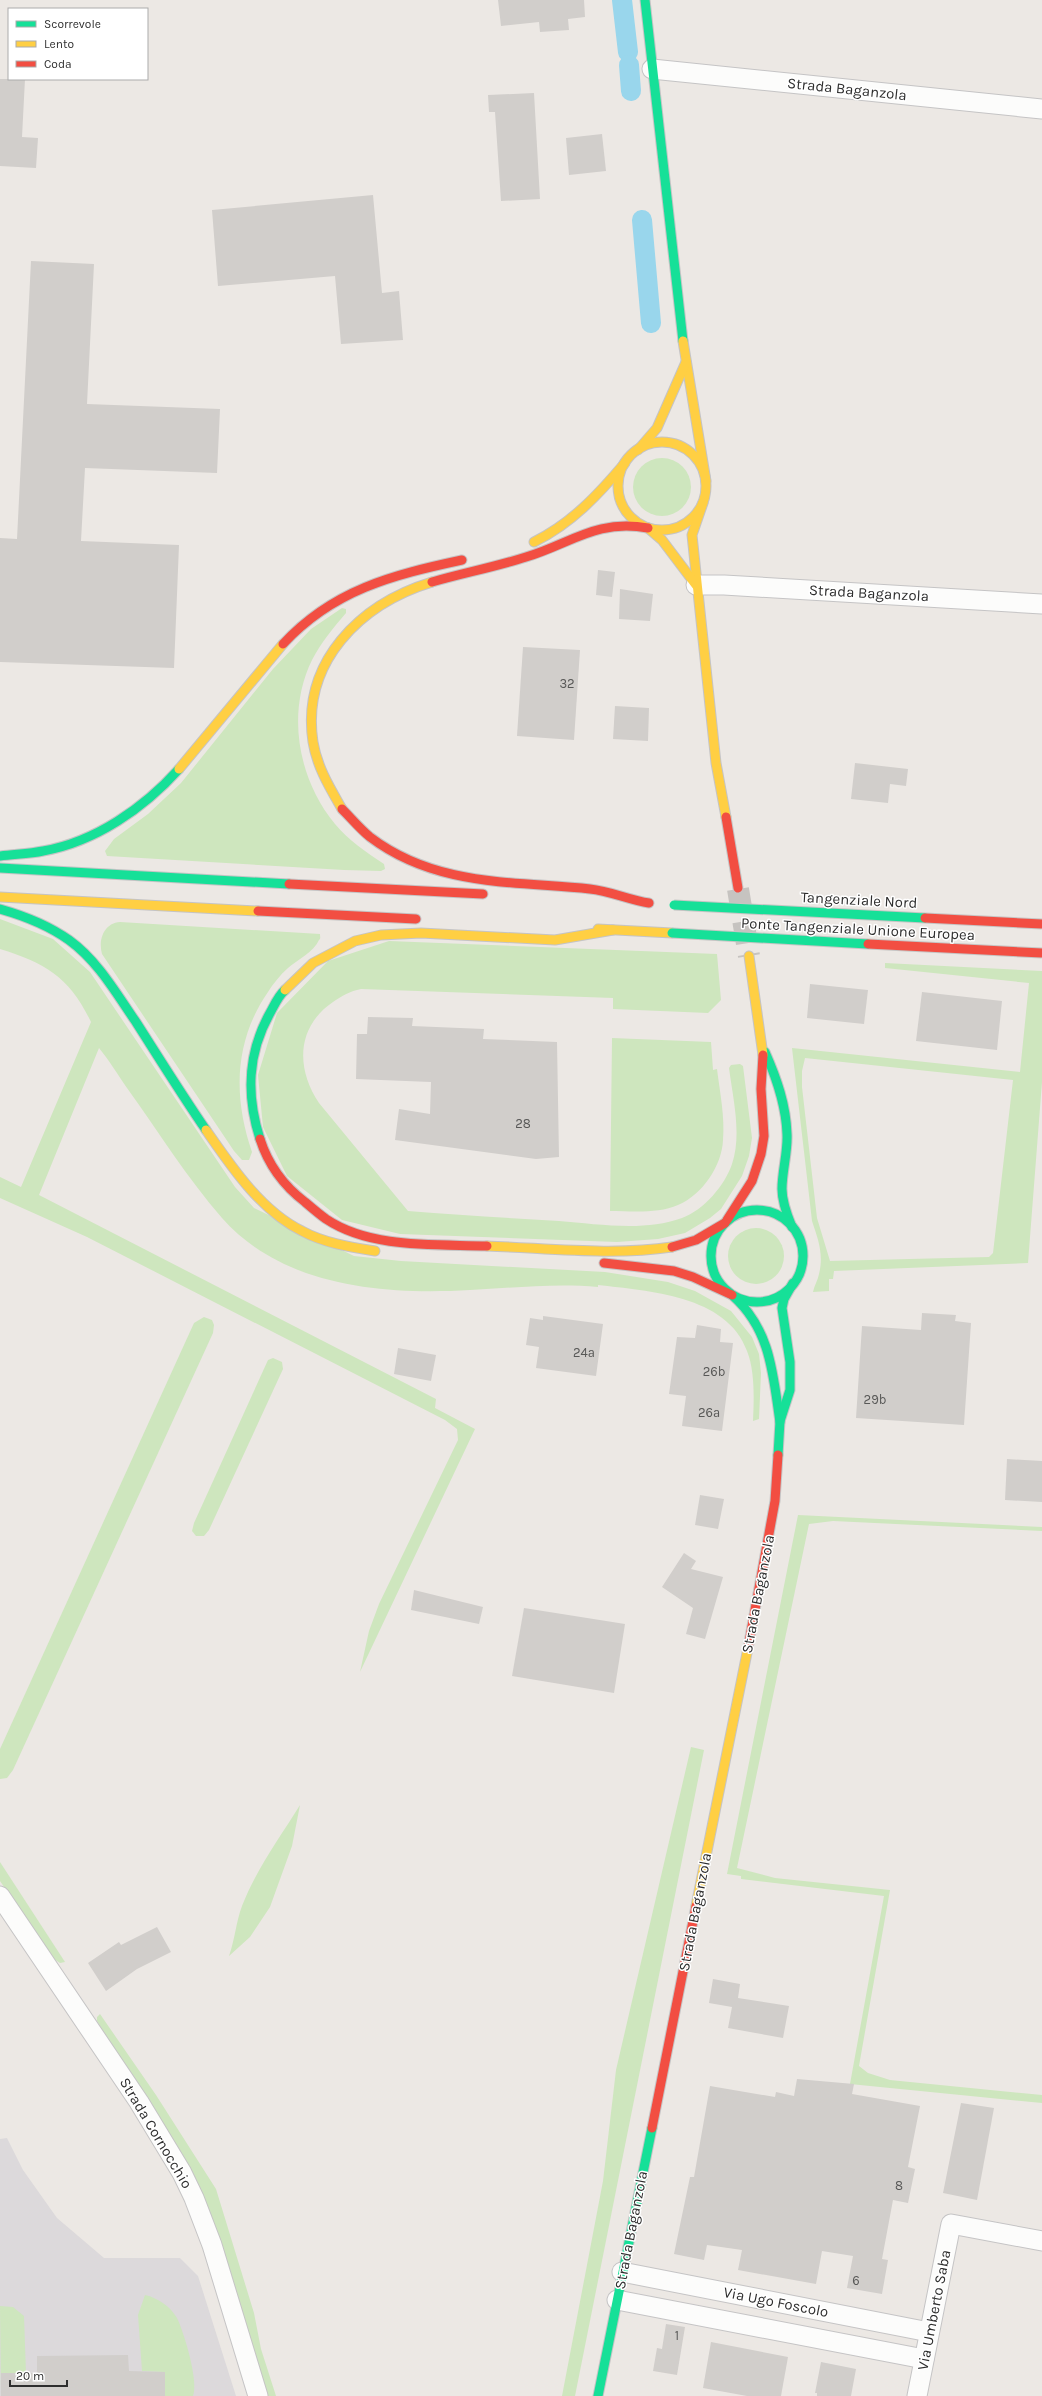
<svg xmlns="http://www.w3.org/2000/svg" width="1042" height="2396" font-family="Karla,sans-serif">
  <rect width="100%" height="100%" fill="#ece8e4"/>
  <path fill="#dcd9db" d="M7 2138 23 2170 57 2218 104 2258H180L198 2276 236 2396H0V2139Z"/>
  <g fill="#cee6be" fill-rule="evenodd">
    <circle cx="662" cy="487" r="29"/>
    <path d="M342 608 346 609V613C333 628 321 643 312 660 286 713 298 779 335 824 348 840 366 852 384 864L385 869 381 871 344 870 107 856 105 851 114 839 148 814 181 783 273 669 311 629Z"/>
    <path d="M0 919 53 939 90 972 235 1187 254 1208 354 1256 401 1261 605 1272 668 1282 695 1291 731 1311 752 1337 759 1354 761 1373 759 1419 753 1421C754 1399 755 1371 747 1351 727 1295 648 1291 598 1285V1287C555 1283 513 1288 470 1290 384 1295 283 1287 222 1218 187 1178 158 1131 127 1088 118 1075 109 1060 99 1048L39 1195 436 1399 435 1408 475 1429 360 1672 369 1631 379 1604 458 1440 457 1429 445 1420 87 1237 0 1198V1177L21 1187 91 1022C70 978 46 963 0 949Z"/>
    <path d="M120 922 320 934C320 937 321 938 319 940 314 952 297 960 288 968 280 975 273 984 268 992 234 1041 233 1097 252 1152L249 1160H242L234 1151 102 954C98 940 104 923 120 922Z"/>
    <path d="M389 941 717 954 721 1000 708 1013 613 1009V998L361 989C350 991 342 996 333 1002 296 1027 296 1069 319 1103L408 1211C459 1215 509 1218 559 1221 598 1224 644 1232 682 1218 704 1210 725 1185 732 1164 742 1134 733 1099 729 1068L731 1065 740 1064 743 1066 752 1138 749 1156 742 1176 721 1209 710 1218 685 1233 658 1239 617 1242 400 1234 342 1220 287 1176 263 1127 258 1075 277 1013 328 961Z"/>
    <path d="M885 963 1042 971V1082L1028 1263 834 1271 833 1279H829V1291L813 1292C814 1286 818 1280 819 1274 824 1254 818 1239 812 1221L792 1048 1020 1072 1029 983 885 968ZM805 1058 1013 1080 993 1253 989 1257 830 1261 817 1218 802 1087V1071Z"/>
    <path d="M612 1038 711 1042 713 1070 717 1069C720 1093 725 1117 723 1140 722 1166 702 1195 678 1205 658 1214 631 1211 610 1211Z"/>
    <circle cx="756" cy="1256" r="28"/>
    <path d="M204 1317 212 1320 214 1325 213 1333 13 1770 7 1778 0 1779V1749L194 1323Z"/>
    <path d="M273 1358 282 1362 283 1369 209 1530 204 1536H196L192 1531 194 1523 268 1360Z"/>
    <path d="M798 1515 1042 1527V1531L833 1521 809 1524 737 1868 775 1878 890 1890 859 2066 868 2073 890 2080 1042 2095V2103L850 2084 884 1896 741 1879V1876L727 1874Z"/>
    <path d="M691 1747 704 1750 575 2396H562L603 2181 616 2070Z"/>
    <path d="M300 1805 292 1846 270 1907 250 1937 229 1956C235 1939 236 1922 242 1906 257 1868 279 1839 300 1805Z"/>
    <path d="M0 1862 65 1962 60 1963 54 1959 0 1881Z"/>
    <path d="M100 2014 156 2095 216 2189 254 2313 261 2349 276 2396H266C245 2325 229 2251 197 2184L97 2021V2017Z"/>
    <path d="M145 2295C158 2298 170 2306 177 2318 184 2332 199 2382 193 2396H165L164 2372 142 2371 138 2315Z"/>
    <path d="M0 2306 13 2307 24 2316 26 2373 1 2374V2396Z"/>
  </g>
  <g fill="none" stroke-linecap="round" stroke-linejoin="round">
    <g stroke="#99d6ec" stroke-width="20">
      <path d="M622 0 628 52"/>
      <path d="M629 65 631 91"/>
      <path d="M642 220 651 323"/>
    </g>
  </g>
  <g fill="#d1cecb">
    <path d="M498 0H584L585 17 568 19 569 30 540 32 539 22 501 26Z"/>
    <path d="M0 79H25L22 137 38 138 36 168 0 166Z"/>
    <path d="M534 93 540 199 501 201 495 112H489L488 95Z"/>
    <path d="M602 134 606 171 569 175 566 138Z"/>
    <path d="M373 195 382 293 399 291 403 340 341 344 335 276 218 286 212 210Z"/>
    <path d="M31 261 94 264 87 404 220 409 217 473 85 468 81 541 179 545 174 668 0 662V538L17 539Z"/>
    <path d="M598 570 615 572 612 597 596 595Z"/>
    <path d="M620 589 653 594 650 621 619 619Z"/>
    <path d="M523 647 580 650 574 740 517 736Z"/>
    <path d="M615 706 649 708 648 741 613 739Z"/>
    <path d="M855 763 908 769 906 786 890 784 888 803 851 799Z"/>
    <path d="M810 984 868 990 864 1024 807 1018Z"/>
    <path d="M922 992 1002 1001 997 1050 916 1041Z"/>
    <path d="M368 1017 413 1018 412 1026 484 1029 483 1039 557 1042 559 1157 536 1159 395 1140 399 1109 430 1114 431 1082 356 1079 357 1034H367Z"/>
    <path d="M922 1313 956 1315 955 1321 971 1323 964 1425 856 1418 862 1326 921 1330Z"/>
    <path d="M543 1316 603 1324 596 1376 536 1368 539 1347 526 1345 530 1318 543 1320Z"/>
    <path d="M697 1325 721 1329 720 1342 733 1343 722 1431 682 1426 686 1396 669 1394 677 1337 695 1338Z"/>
    <path d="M398 1348 436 1355 431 1381 394 1374Z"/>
    <path d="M1007 1459 1042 1461V1502L1005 1500Z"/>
    <path d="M700 1495 724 1499 718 1529 695 1525Z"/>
    <path d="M684 1553 696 1561 691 1569 723 1577 705 1639 686 1634 693 1608 662 1587Z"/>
    <path d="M414 1590 483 1607 479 1624 411 1610Z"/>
    <path d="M524 1608 625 1624 614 1693 512 1676Z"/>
    <path d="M157 1927 171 1952 137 1969 106 1991 88 1963 119 1942 121 1945Z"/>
    <path d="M713 1979 740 1984 738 1998 789 2006 783 2038 728 2028 732 2007 709 2003Z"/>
    <path d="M797 2079 854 2084 852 2094 920 2106 908 2167 915 2169 908 2203 893 2200 882 2259 888 2260 882 2294 847 2288 853 2256 822 2251 816 2284 738 2270 742 2250 707 2245 704 2260 674 2254 690 2177H694L710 2086 775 2097 776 2092 794 2096Z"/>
    <path d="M961 2103 994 2108 977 2200 943 2193Z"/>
    <path d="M666 2324 685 2327 677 2375 653 2371 657 2348 662 2349Z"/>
    <path d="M711 2342 788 2357 781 2396H747L703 2388Z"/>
    <path d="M128 2355 129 2371 165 2372V2396H1V2373H37V2356Z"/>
    <path d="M821 2362 856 2369 851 2396H817V2393H815Z"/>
  </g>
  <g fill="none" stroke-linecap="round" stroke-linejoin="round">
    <path stroke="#c6c3c0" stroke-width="22" stroke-dasharray="22 11" stroke-linecap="butt" d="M738 889 749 956"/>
    <defs>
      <g id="street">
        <path d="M652 69 1042 109"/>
        <path d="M696 585H724L1042 604"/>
        <path d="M0 1896 139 2102 182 2173 194 2198 212 2245 258 2396"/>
        <path d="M622 2272 929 2332"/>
        <path d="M617 2300 924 2359"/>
        <path d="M917 2396 951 2224 1042 2241"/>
      </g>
      <g id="fast">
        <path d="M645 0 683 341"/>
        <path d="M0 856C14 854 29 854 43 851 95 842 144 808 179 769"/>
        <path d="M0 868 289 884"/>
        <path d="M0 909C25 916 48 925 69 940 98 961 116 993 136 1022 159 1058 182 1095 206 1130"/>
        <path d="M765 1052C777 1079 786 1105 787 1134 788 1152 782 1171 782 1189 782 1202 787 1215 792 1227"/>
        <path d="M260 1139C246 1095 247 1054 270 1013 274 1006 278 996 285 990"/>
        <circle cx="757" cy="1256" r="46"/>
        <path d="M733 1296C771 1330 773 1375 780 1422"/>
        <path d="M778 1455 780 1421 790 1390V1362L782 1308 784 1299 793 1283"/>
        <path d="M598 2396 652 2128"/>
      </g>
      <g id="slow">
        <path d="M683 341 706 481"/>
        <circle cx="662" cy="486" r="44"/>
        <path d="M638 450 657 428 686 362"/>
        <path d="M703 503 692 535 716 763 726 817"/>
        <path d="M648 528 662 540 696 585"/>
        <path d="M534 542C572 523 598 495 625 463"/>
        <path d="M179 769 283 644"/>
        <path d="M342 809C330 788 317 767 313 742 301 662 360 604 432 582"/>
        <path d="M0 897 258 911"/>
        <path d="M598 929 672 933"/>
        <path d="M749 956 763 1055"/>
        <path d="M285 990 313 963 355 941 381 935 421 933 555 940 613 930"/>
        <path d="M206 1130C231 1166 261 1211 302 1231 324 1243 350 1247 375 1251"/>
        <path d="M487 1246C547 1248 612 1256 672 1247"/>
        <path d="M696 1906 748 1648"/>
      </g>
      <g id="jam">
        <path d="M432 582C463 573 495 567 526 557 572 543 596 519 648 528"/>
        <path d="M283 644C333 590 392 575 462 560"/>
        <path d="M342 809C351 818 360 829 370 837 436 887 513 881 590 889 610 891 629 900 649 903"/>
        <path d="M726 817 738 888"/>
        <path d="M289 884 483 894"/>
        <path d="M258 911 416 919"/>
        <path d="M260 1139C268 1164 284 1186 305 1202 312 1208 319 1214 326 1219 371 1249 435 1244 487 1246"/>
        <path d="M727 1220 752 1181 761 1154 764 1136 761 1089 763 1055"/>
        <path d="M672 1247 696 1240 725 1223"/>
        <path d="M604 1263 674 1271 693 1277 732 1295"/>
        <path d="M748 1648 775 1501 778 1455"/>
        <path d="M652 2128 696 1906"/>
      </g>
    </defs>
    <use href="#street" stroke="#c5c4c5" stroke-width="21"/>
    <use href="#fast" stroke="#c5c4c5" stroke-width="11"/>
    <use href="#slow" stroke="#c5c4c5" stroke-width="11"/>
    <use href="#jam" stroke="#c5c4c5" stroke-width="11"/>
    <use href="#street" stroke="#fcfcfb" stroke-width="19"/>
    <use href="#fast" stroke="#16e098" stroke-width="9"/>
    <use href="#slow" stroke="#ffcf43" stroke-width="9"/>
    <use href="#jam" stroke="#f24e42" stroke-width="9"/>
    <defs>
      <g id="fast-bridge">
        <path d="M674 905 925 918"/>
        <path d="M672 933 868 944"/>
      </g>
      <g id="jam-bridge">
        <path d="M925 918 1042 924"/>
        <path d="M868 944 1042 953"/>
      </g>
    </defs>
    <use href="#fast-bridge" stroke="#c6c5c4" stroke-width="11" stroke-linecap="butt"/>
    <use href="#jam-bridge" stroke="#c6c5c4" stroke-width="11" stroke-linecap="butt"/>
    <use href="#fast-bridge" stroke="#16e098" stroke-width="9"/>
    <use href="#jam-bridge" stroke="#f24e42" stroke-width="9"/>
  </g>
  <g text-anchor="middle" stroke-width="3" stroke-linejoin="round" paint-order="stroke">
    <g font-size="13" fill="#585857">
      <text x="567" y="688">32</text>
      <text x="523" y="1128">28</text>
      <text x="584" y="1357">24a</text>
      <text x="714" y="1376">26b</text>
      <text x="875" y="1404">29b</text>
      <text x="709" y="1417">26a</text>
      <text x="899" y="2190">8</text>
      <text x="856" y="2285">6</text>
      <text x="677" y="2340">1</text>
    </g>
    <g font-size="15" fill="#2e2e2e" stroke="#fff">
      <text transform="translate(847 89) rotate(6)" y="5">Strada Baganzola</text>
      <text transform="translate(869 593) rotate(3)" y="5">Strada Baganzola</text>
      <text transform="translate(859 900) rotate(3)" y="5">Tangenziale Nord</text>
      <text transform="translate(858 929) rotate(3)" y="5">Ponte Tangenziale Unione Europea</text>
      <text transform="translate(758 1594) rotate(-79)" y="5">Strada Baganzola</text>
      <text transform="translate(695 1912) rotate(-79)" y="5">Strada Baganzola</text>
      <text transform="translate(156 2133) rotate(59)" y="5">Strada Cornocchio</text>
      <text transform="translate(631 2230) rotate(-79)" y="5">Strada Baganzola</text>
      <text transform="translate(776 2302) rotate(11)" y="5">Via Ugo Foscolo</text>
      <text transform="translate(934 2310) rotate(-79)" y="5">Via Umberto Saba</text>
    </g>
  </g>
  <rect x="8" y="8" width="140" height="72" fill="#ffffff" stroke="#ababab"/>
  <rect x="16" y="21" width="20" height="6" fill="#16e098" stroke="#ababab"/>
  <text x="44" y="28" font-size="12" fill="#2e2e2e">Scorrevole</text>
  <rect x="16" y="41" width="20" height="6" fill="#ffcf43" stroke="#ababab"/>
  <text x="44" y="48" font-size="12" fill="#2e2e2e">Lento</text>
  <rect x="16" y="61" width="20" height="6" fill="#f24e42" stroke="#ababab"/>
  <text x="44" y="68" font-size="12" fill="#2e2e2e">Coda</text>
  <path d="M10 2380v6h57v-6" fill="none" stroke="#2e2e2e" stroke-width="2"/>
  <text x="16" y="2380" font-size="12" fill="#2e2e2e" stroke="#ffffff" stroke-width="3" paint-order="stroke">20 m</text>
</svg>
